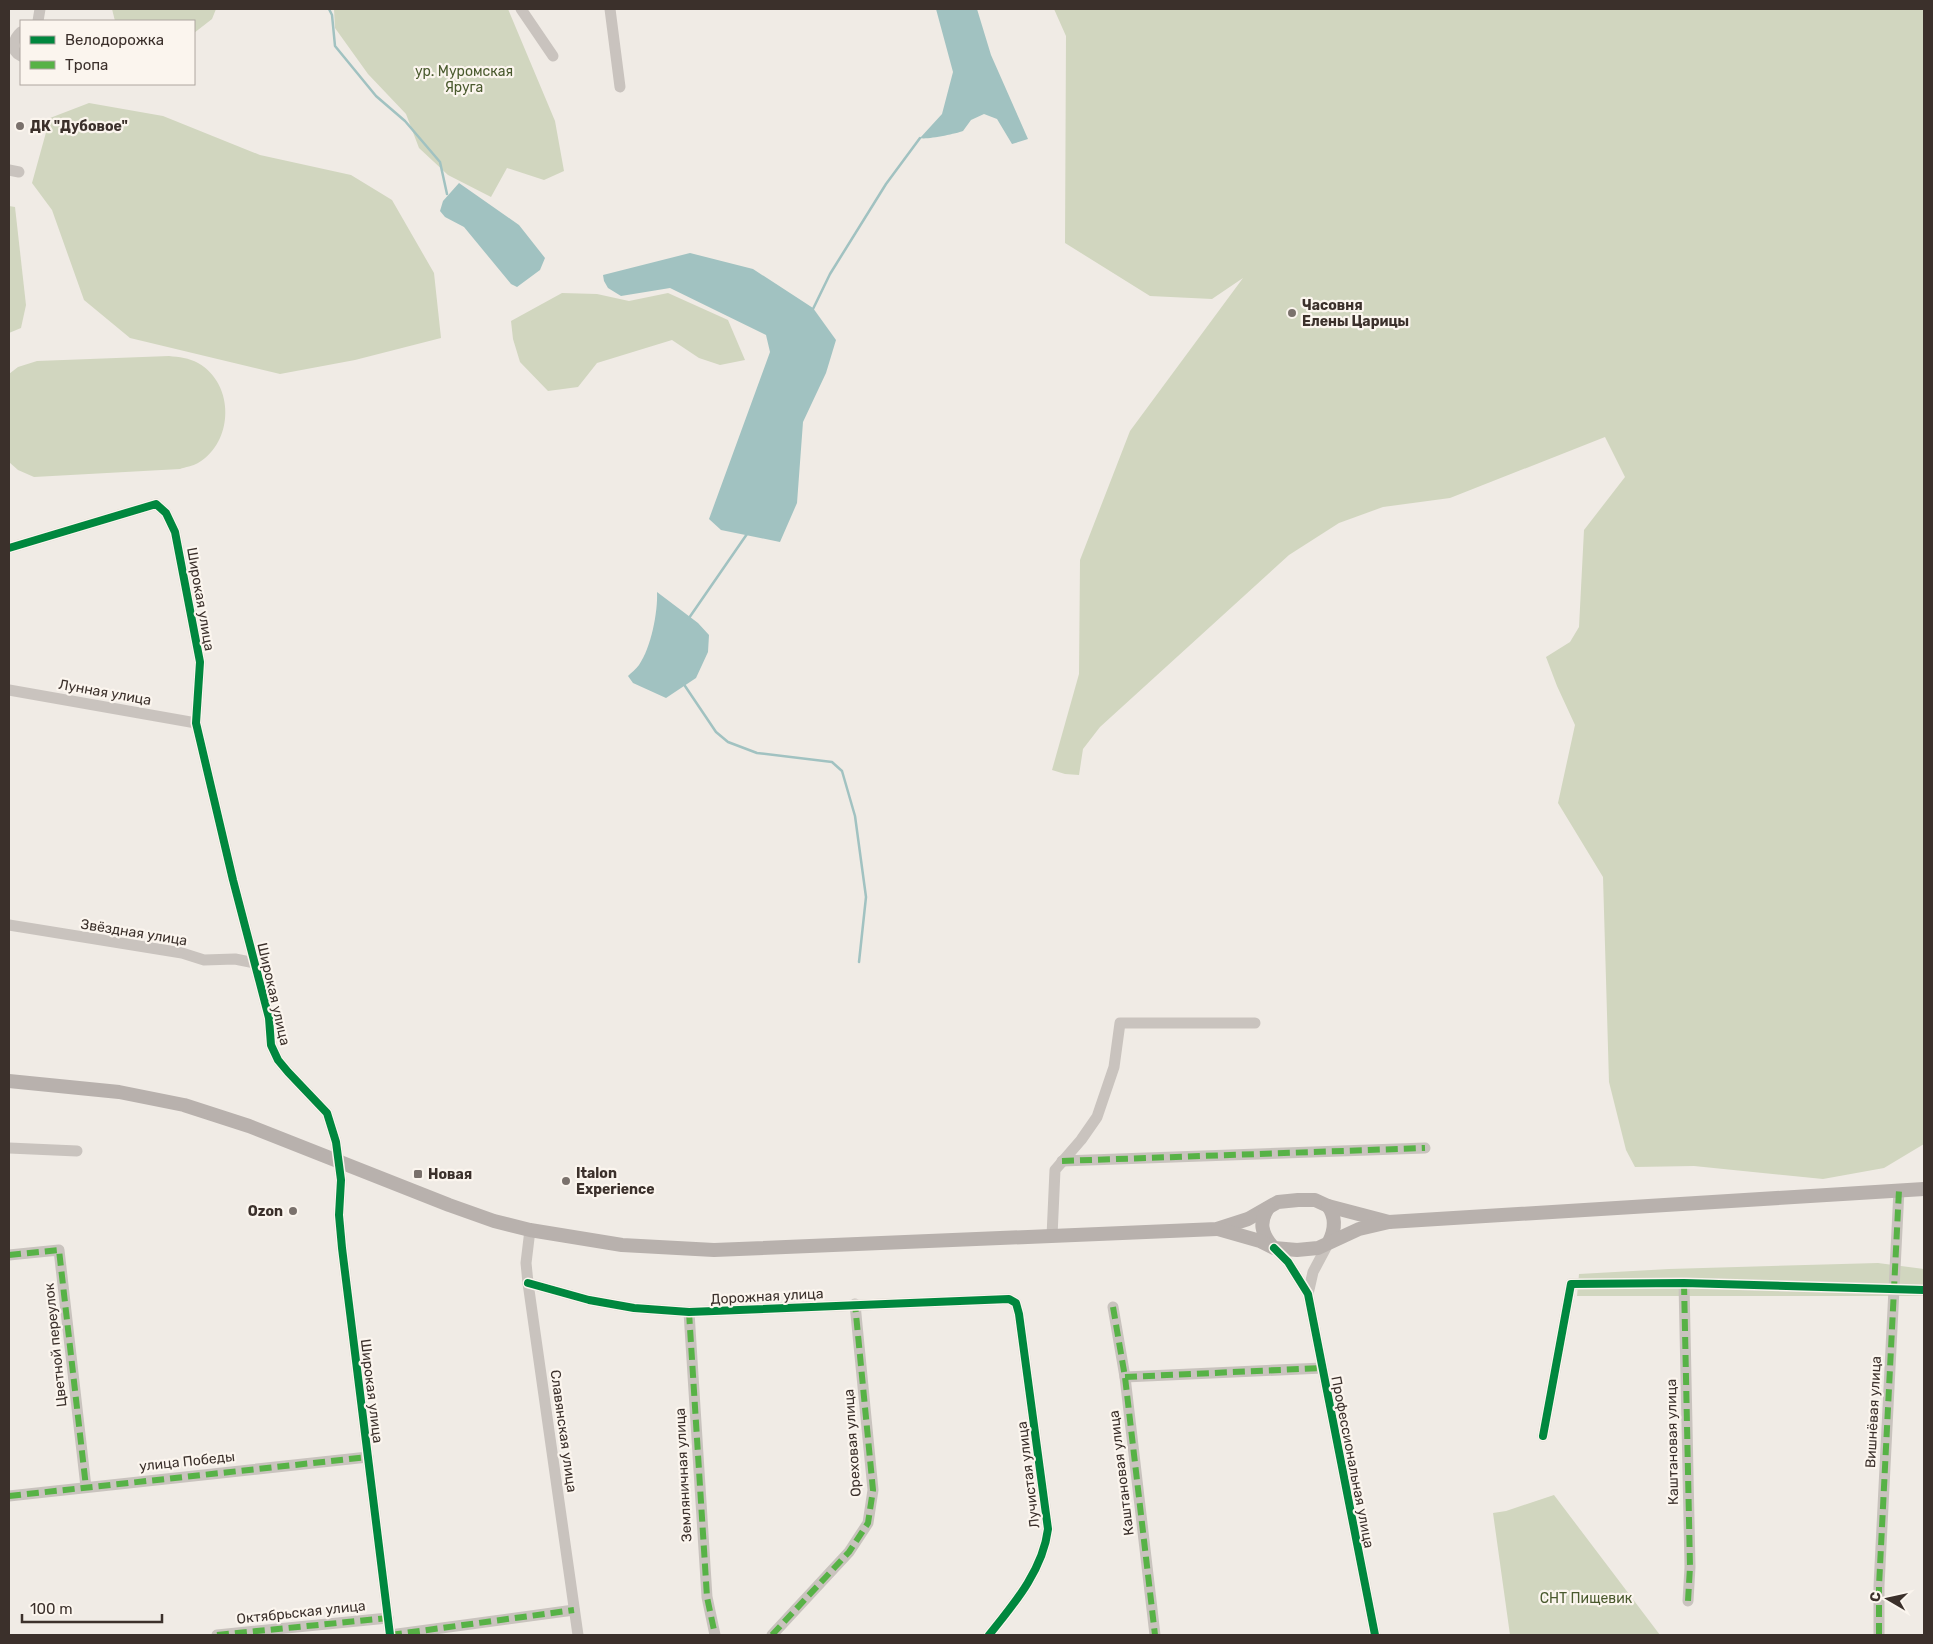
<svg xmlns="http://www.w3.org/2000/svg" width="1933" height="1644" font-family="Rubik,sans-serif">
  <rect width="100%" height="100%" fill="#f0ebe5"/>
  <g fill="#d1d6bf">
    <path d="M112 9H216L212 19 194 33V21H115Z"/>
    <path d="M334 9H508L555 121 564 171 544 180 507 168 491 197 448 175 419 148 406 114 368 74 335 28Z"/>
    <path d="M1054 9H1924V1144L1884 1168 1823 1179 1694 1166 1635 1167 1626 1150 1609 1082 1603 877 1558 803 1575 725 1557 686 1546 657 1570 642 1579 627 1584 530 1625 477 1605 437 1450 498 1383 507 1339 523 1289 555 1100 727 1083 749 1079 775 1065 774 1052 770 1079 674 1080 560 1130 431 1243 278 1212 299 1150 296 1065 243 1066 36Z"/>
    <path d="M89 103 163 116 260 155 351 175 392 200 434 273 441 338 355 360 280 374 130 338 84 300 52 210 32 183 50 118Z"/>
    <path d="M9 206 15 207 26 305 21 328 9 333Z"/>
    <path d="M562 293 597 294 629 301 668 293 728 320 745 360 720 365 699 358 672 340 597 363 578 387 548 391 520 362 513 339 511 321Z"/>
    <path d="M169 356C179 357 189 358 198 363 235 384 234 442 198 463 193 466 185 467 180 469L34 477 18 470 9 462V374L18 367 37 361Z"/>
    <path d="M1878 1263 1924 1269V1296H1577L1579 1274 1669 1269Z"/>
    <path d="M1554 1495 1660 1635H1510L1493 1513 1506 1511Z"/>
  </g>
  <g fill="#a1c2c1">
    <path d="M936 9H977L991 55 1028 139 1012 144 997 119 984 114 971 120 963 131C955 134 926 140 920 138L942 114 953 72Z"/>
    <path d="M459 183 519 225 545 258 540 270 517 287 511 284 464 227 445 217 440 211 443 201Z"/>
    <path d="M690 253 753 269 813 308 836 340 826 373 803 422 797 503 780 542 721 530 709 519 770 352 766 335 670 288 621 296 608 288 604 281 603 275Z"/>
    <path d="M657 592 698 623 709 635 708 652 696 678 666 698 633 683 628 676C631 673 636 669 639 665 651 648 658 612 657 592Z"/>
  </g>
  <g fill="none" stroke-linecap="round" stroke-linejoin="round">
    <g stroke="#a1c2c1" stroke-width="2.5">
      <path d="M329 9 332 15 335 46 376 96 405 121 440 162 447 194"/>
      <path d="M812 311 830 274 886 184 920 138"/>
      <path d="M689 618 747 534"/>
      <path d="M683 683 716 732 728 742 757 753 832 762 842 771 855 816 866 897 859 962"/>
    </g>
    <g stroke="#c9c3be" stroke-width="11">
      <path d="M521 9 553 56"/>
      <path d="M610 9 620 87"/>
      <path d="M38 21 40 9"/>
      <path d="M21 32C13 39 10 51 21 56"/>
      <path d="M9 170 19 172"/>
      <path d="M9 548 156 504 166 513 175 532 200 662 196 723 233 880 269 1018 271 1045 278 1060 288 1072 327 1113 336 1142 341 1180 339 1215 342 1248 390 1635"/>
      <path d="M9 690 196 723"/>
      <path d="M9 925 182 953 204 960 235 959 255 963"/>
      <path d="M9 1148 77 1151"/>
      <path d="M1062 1161 1425 1148"/>
      <path d="M530 1230 526 1263 528 1283 578 1635"/>
      <path d="M1052 1236 1055 1170 1081 1140 1097 1117 1114 1067 1120 1023H1255"/>
      <path d="M1274 1248 1288 1262 1308 1294 1375 1635"/>
      <path d="M9 1255 59 1250 86 1487"/>
      <path d="M528 1283 589 1300 634 1308 689 1312 1009 1299 1016 1303 1019 1314 1048 1529C1043 1570 1014 1604 989 1635"/>
      <path d="M1684 1283 1690 1567 1688 1601"/>
      <path d="M1308 1294 1313 1272 1329 1242"/>
      <path d="M1113 1307 1125 1377 1155 1635"/>
      <path d="M689 1312 707 1597 715 1635"/>
      <path d="M1125 1377 1322 1368"/>
      <path d="M1543 1436 1571 1284 1684 1283 1924 1290"/>
      <path d="M9 1496 368 1457"/>
      <path d="M217 1635 388 1618"/>
      <path d="M390 1635 574 1610"/>
      <path d="M772 1635 849 1552 868 1523 873 1490 855 1304"/>
      <path d="M1879 1635V1586L1899 1190"/>
    </g>
    <g stroke="#b8b1ad" stroke-width="14">
      <path d="M9 1081 119 1092 184 1105 249 1126 449 1205 494 1221 530 1230 622 1245 714 1250 1217 1229 1248 1219 1278 1202 1298 1200H1315L1328 1206 1389 1222"/>
      <path d="M1328 1206C1336 1217 1335 1230 1329 1242"/>
      <path d="M1268 1208C1259 1222 1261 1233 1272 1246"/>
      <path d="M1218 1229 1260 1241 1274 1248 1297 1250 1318 1248 1359 1229 1389 1222 1924 1189"/>
    </g>
    <g stroke="#57b246" stroke-width="6" stroke-dasharray="12 6" stroke-linecap="butt">
      <path d="M1062 1161 1425 1148"/>
      <path d="M9 1255 59 1250 86 1487"/>
      <path d="M1684 1283 1690 1567 1688 1601"/>
      <path d="M1113 1307 1125 1377 1155 1635"/>
      <path d="M689 1312 707 1597 715 1635"/>
      <path d="M1125 1377 1322 1368"/>
      <path d="M9 1496 368 1457"/>
      <path d="M217 1635 388 1618"/>
      <path d="M390 1635 574 1610"/>
      <path d="M772 1635 849 1552 868 1523 873 1490 855 1304"/>
      <path d="M1879 1635V1586L1899 1190"/>
    </g>
    <defs>
      <g id="cycleway">
        <path d="M9 548 156 504 166 513 175 532 200 662 196 723 233 880 269 1018 271 1045 278 1060 288 1072 327 1113 336 1142 341 1180 339 1215 342 1248 390 1635"/>
        <path d="M1274 1248 1288 1262 1308 1294 1375 1635"/>
        <path d="M528 1283 589 1300 634 1308 689 1312 1009 1299 1016 1303 1019 1314 1048 1529C1043 1570 1014 1604 989 1635"/>
        <path d="M1543 1436 1571 1284 1684 1283 1924 1290"/>
      </g>
    </defs>
    <use href="#cycleway" stroke="#fbf5ee" stroke-width="11"/>
    <use href="#cycleway" stroke="#00873e" stroke-width="8"/>
  </g>
  <g fill="#7a716c" stroke="#fbf5ee" stroke-width="2">
    <circle cx="20" cy="126" r="5"/>
    <circle cx="1292" cy="313" r="5"/>
    <rect x="413" y="1169" width="10" height="10" rx="2.5"/>
    <circle cx="566" cy="1181" r="5"/>
    <circle cx="293" cy="1211" r="5"/>
  </g>
  <g text-anchor="middle" stroke-width="4.5" stroke-linejoin="round" paint-order="stroke">
    <g font-size="14" fill="#4a5a2e" stroke="#fbf5ee">
      <text x="464" y="76">ур. Муромская<tspan x="464" dy="16">Яруга</tspan></text>
      <text x="1586" y="1603">СНТ Пищевик</text>
    </g>
    <g font-size="14" font-weight="bold" fill="#3b302b" stroke="#fbf5ee" text-anchor="start">
      <text x="30" y="131">ДК "Дубовое"</text>
      <text x="1302" y="310">Часовня<tspan x="1302" dy="16">Елены Царицы</tspan></text>
      <text x="576" y="1178">Italon<tspan x="576" dy="16">Experience</tspan></text>
      <text x="428" y="1179">Новая</text>
      <text x="283" y="1216" text-anchor="end">Ozon</text>
    </g>
    <g font-size="14" fill="#3b302b" stroke="#fbf5ee">
      <text transform="translate(201 599) rotate(80)" y="5">Широкая улица</text>
      <text transform="translate(105 692) rotate(10)" y="5">Лунная улица</text>
      <text transform="translate(134 932) rotate(9)" y="5">Звёздная улица</text>
      <text transform="translate(274 994) rotate(77)" y="5">Широкая улица</text>
      <text transform="translate(767 1296) rotate(-3)" y="5">Дорожная улица</text>
      <text transform="translate(55 1345) rotate(-96)" y="5">Цветной переулок</text>
      <text transform="translate(372 1391) rotate(83)" y="5">Широкая улица</text>
      <text transform="translate(1873 1412) rotate(-87)" y="5">Вишнёвая улица</text>
      <text transform="translate(564 1431) rotate(82)" y="5">Славянская улица</text>
      <text transform="translate(1672 1442) rotate(-91)" y="5">Каштановая улица</text>
      <text transform="translate(852 1443) rotate(-94)" y="5">Ореховая улица</text>
      <text transform="translate(187 1461) rotate(-6)" y="5">улица Победы</text>
      <text transform="translate(1353 1462) rotate(79)" y="5">Профессиональная улица</text>
      <text transform="translate(1121 1473) rotate(-97)" y="5">Каштановая улица</text>
      <text transform="translate(683 1475) rotate(-93)" y="5">Земляничная улица</text>
      <text transform="translate(1028 1475) rotate(-97)" y="5">Лучистая улица</text>
      <text transform="translate(301 1612) rotate(-6)" y="5">Октябрьская улица</text>
    </g>
  </g>
  <rect width="1933" height="1644" fill="none" stroke="#3b302b" stroke-width="20"/>
  <rect x="20" y="20" width="175" height="65" fill="#fbf5ee" stroke="#aea6a0"/>
  <rect x="30" y="36" width="25" height="8" fill="#00873e" stroke="#aea6a0"/>
  <text x="65" y="45" font-size="15" fill="#3b302b">Велодорожка</text>
  <rect x="30" y="61" width="25" height="8" fill="#57b246" stroke="#aea6a0"/>
  <text x="65" y="70" font-size="15" fill="#3b302b">Тропа</text>
  <g transform="translate(1888 1599) rotate(279)" stroke="#fbf5ee" stroke-width="4" paint-order="stroke">
  <path d="M0-4L9 19L0 12L-9 19Z" fill="#3b302b"/>
  <text y="-8" font-size="14" font-weight="bold" text-anchor="middle" fill="#3b302b">С</text>
  </g>
  <path d="M22 1614v8h140v-8" fill="none" stroke="#3b302b" stroke-width="2.5"/>
  <text x="30" y="1614" font-size="15" fill="#3b302b" stroke="#fbf5ee" stroke-width="4" paint-order="stroke">100 m</text>
</svg>
